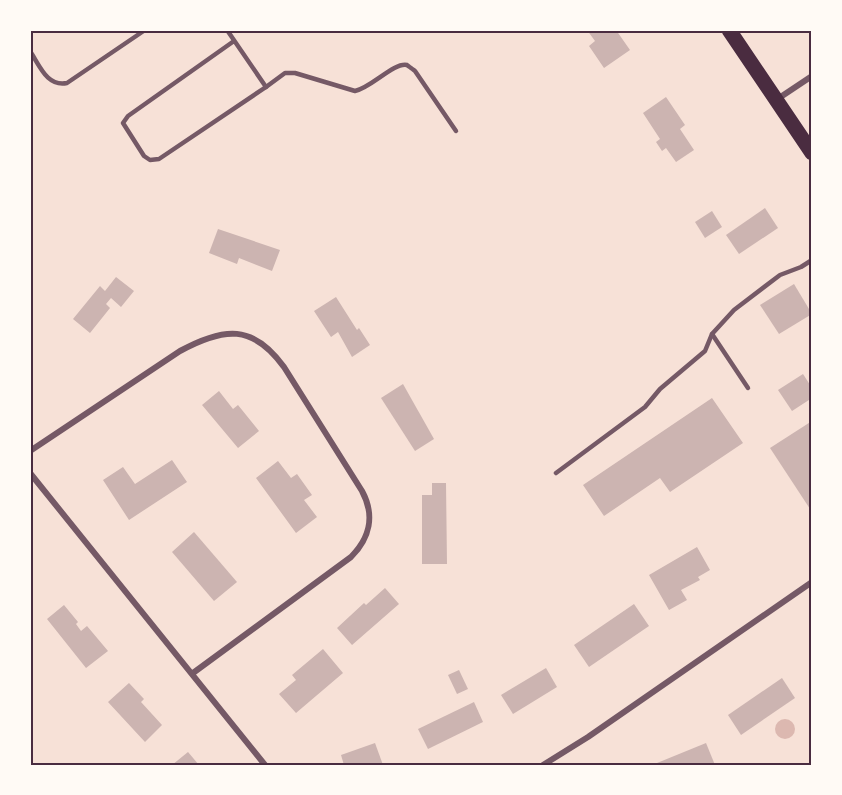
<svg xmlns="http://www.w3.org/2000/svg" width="842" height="795" font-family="'DejaVu Sans',sans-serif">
  <rect width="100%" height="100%" fill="#f7e1d7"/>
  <circle fill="#dcb8b0" cx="785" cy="729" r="10"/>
  <g fill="#ccb4b1">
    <path d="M587 30H616L630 50 604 68 589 46 595 41Z"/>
    <path d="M666 97 685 125 680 129 694 150 676 162 666 148 662 151 656 142 660 139 643 113Z"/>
    <path d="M765 208 778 228 739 254 726 235Z"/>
    <path d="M712 211 722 227 705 238 695 222Z"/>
    <path d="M218 229 280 250 272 271 239 258 237 264 209 253Z"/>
    <path d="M116 277 134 291 121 307 111 298 106 304 110 308 90 333 73 319 100 286 105 291Z"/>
    <path d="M794 284 812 314 779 334 760 305Z"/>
    <path d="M336 297 357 330 359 328 370 345 352 357 338 332 331 337 314 311Z"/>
    <path d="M803 374 812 388V398L792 411 778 390Z"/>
    <path d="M403 384 434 439 415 451 381 398Z"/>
    <path d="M219 391 233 409 238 405 259 431 238 448 202 405Z"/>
    <path d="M712 398 743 443 670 492 660 478 604 516 583 485Z"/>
    <path d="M812 421V512L770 448Z"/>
    <path d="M172 460 187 482 129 520 103 480 123 467 135 484Z"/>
    <path d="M278 461 291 478 297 474 312 495 304 500 317 517 296 533 256 478Z"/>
    <path d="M432 483H446L447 564H422V495H432Z"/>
    <path d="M194 532 237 582 214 601 172 552Z"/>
    <path d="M697 547 710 570 698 577 700 580 681 590 687 600 669 610 649 575Z"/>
    <path d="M385 588 399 604 352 645 337 628 364 603 366 605Z"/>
    <path d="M634 604 649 626 589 667 574 645Z"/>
    <path d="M64 605 78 622 76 624 81 631 87 626 108 651 86 668 47 619Z"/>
    <path d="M323 649 343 673 296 713 279 694 296 680 292 675Z"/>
    <path d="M546 668 557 687 513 714 501 695Z"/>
    <path d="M459 670 468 689 457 694 448 675Z"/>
    <path d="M782 678 795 698 741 735 728 715Z"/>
    <path d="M129 683 144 699 141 702 162 725 145 742 108 702Z"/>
    <path d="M474 702 483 722 428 749 418 729Z"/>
    <path d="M375 743 383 765H344L341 755Z"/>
    <path d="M706 743 715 765H658L657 763Z"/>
    <path d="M188 752 199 765H172Z"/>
  </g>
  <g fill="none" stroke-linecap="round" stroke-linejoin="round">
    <g stroke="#755966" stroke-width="4.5">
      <path d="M227 30 266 87 159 159 150 160 144 156 123 123 128 116 234 41"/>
      <path d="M30 51C40 66 47 87 67 83L145 30"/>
      <path d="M266 87 285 73H295L355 91C371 88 394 62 407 65 408 66 414 70 415 71L456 131"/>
      <path d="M712 334 748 388"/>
      <path d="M556 473 645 407 660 389 705 351 712 334 734 310 780 275 801 267 812 260"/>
    </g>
    <g stroke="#755966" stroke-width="6">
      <path d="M776 100 812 76"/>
      <path d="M30 451 180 351C224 327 253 324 284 367L362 491C375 515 370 538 351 557L193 673"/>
      <path d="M30 473 265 765"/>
      <path d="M543 765 588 737 812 582"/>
    </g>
    <path stroke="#4a2c40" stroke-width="15" d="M729 30 812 153"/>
  </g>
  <rect width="842" height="795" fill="none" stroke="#fffaf5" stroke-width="63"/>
  <rect x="32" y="32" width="778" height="732" fill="none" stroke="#4a2c40" stroke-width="2"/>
</svg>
